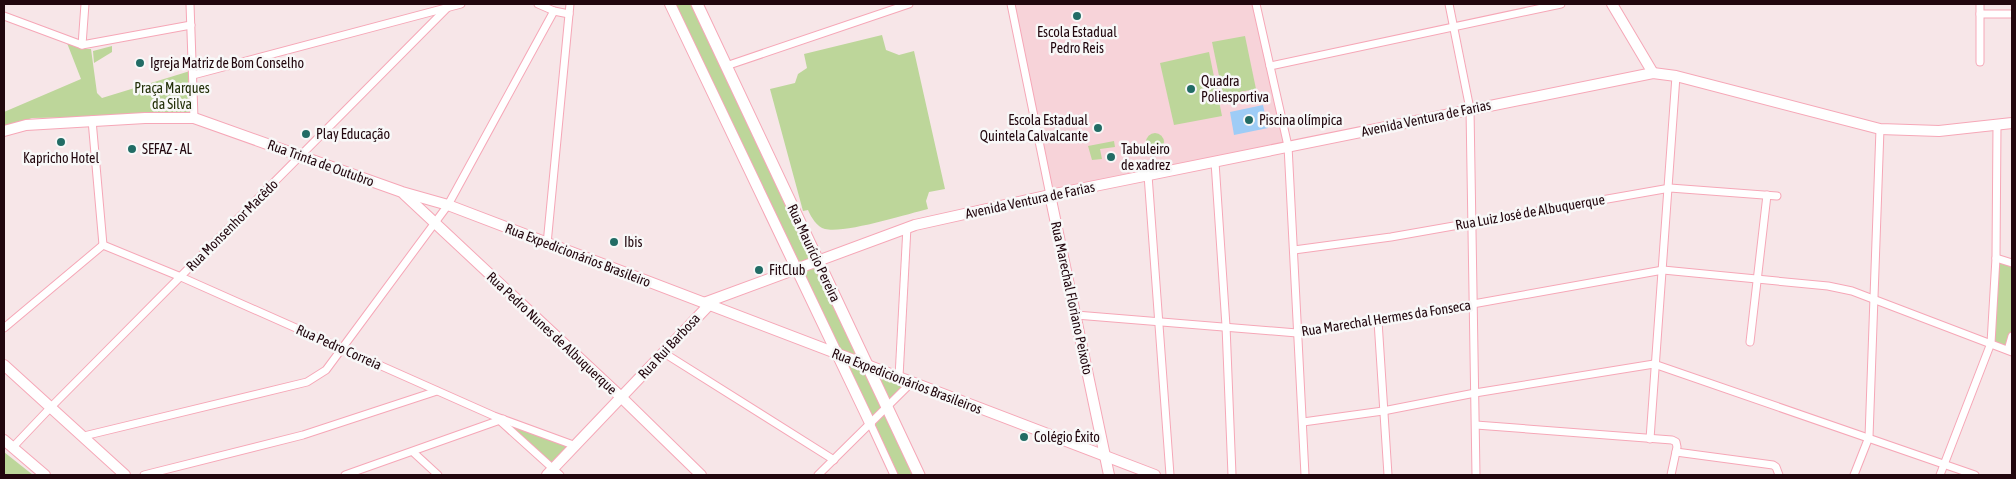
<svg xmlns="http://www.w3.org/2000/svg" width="2016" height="479" font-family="'Asap Condensed',sans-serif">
  <rect width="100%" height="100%" fill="#f7e6e8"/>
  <path fill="#f7d3d9" d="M1011 4H1256L1288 146 1050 195Z"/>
  <g fill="#bdd69a">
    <path d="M670 4H697L866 364 912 382 887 407 919 475H894Z"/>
    <path d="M882 35 886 50 899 55 914 51 945 189 929 192 926 201 928 209C907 214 844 234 825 229 817 227 811 217 808 210L803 211 770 89 795 83 798 74 807 68 804 54Z"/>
    <path d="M1245 36 1256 89 1223 95 1212 42Z"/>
    <path d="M67 43 83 49H91L97 93 102 98 190 71 191 115 32 118 4 128V112L81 79Z"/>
    <path d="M112 46V52L94 63 93 51Z"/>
    <path d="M1209 52 1222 116 1174 125 1160 63Z"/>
    <circle cx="1155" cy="142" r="9"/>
    <path d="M1114 141 1115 147 1100 149 1102 159 1092 160 1088 146Z"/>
    <path d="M1996 258 2012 263V336L2008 350 1991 343Z"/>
    <path d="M503 419 576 446 553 469Z"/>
    <path d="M4 452 33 475H4Z"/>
  </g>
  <path fill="#9eccf6" d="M1263 105 1268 128 1234 135 1230 112Z"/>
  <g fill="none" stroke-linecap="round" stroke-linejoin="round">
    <defs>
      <g id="street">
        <path d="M190 4 194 118"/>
        <path d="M538 4 554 11 569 14"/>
        <path d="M1011 4 1050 195"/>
        <path d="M1256 4 1288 146 1305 475"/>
        <path d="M1449 4 1470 109 1476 475"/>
        <path d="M1980 4V62"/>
        <path d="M1980 14H2012"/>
        <path d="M4 16 82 45 191 25"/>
        <path d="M82 45 85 4"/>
        <path d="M726 66 909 4"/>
        <path d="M1270 66 1561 4"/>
        <path d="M193 75 461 4"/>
        <path d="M92 120 103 245"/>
        <path d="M1215 162 1226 326 1232 475"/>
        <path d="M1148 175 1170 475"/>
        <path d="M547 244 570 4"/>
        <path d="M103 245 181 277 494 416 576 446"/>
        <path d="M1294 250 1391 237 1670 188 1777 196"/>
        <path d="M1996 258 2012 263"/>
        <path d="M1076 315 1297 333 1378 321 1663 270 1828 286 1852 291 2012 352"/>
        <path d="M1378 321 1388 475"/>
        <path d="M4 328 103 245"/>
        <path d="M1750 342 1767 195"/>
        <path d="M2008 350 2012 336"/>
        <path d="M664 353 834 460"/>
        <path d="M899 377 907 227"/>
        <path d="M498 419 560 475"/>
        <path d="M1303 422 1383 411 1475 393 1654 364 1975 475"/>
        <path d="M870 423 894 475"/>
        <path d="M1476 425 1672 440 1676 442 1677 447 1671 475"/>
        <path d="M84 436 307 382 326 370 448 205 554 11"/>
        <path d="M1650 439 1676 76"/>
        <path d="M13 447 51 407 451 4"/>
        <path d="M413 452 438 475"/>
        <path d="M1676 452 1773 465 1776 467 1779 475"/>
        <path d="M144 475 303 435 437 391"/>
        <path d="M345 475 503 419"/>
        <path d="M818 475 912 382"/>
        <path d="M1854 475 1869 437 1880 129"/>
        <path d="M1940 475 1991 343 1996 258 1997 125"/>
      </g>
      <g id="secondary">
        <path d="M670 4 870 423"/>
        <path d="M1612 4 1653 73"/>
        <path d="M4 131 26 125 145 118H194L402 192 448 205 1155 475"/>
        <path d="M404 194 621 397 701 475"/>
        <path d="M1050 195 1109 475"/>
        <path d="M704 303 915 225 1050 195 1653 73 1676 76 1880 129 1939 131 2012 123"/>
        <path d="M4 365 125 475"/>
        <path d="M4 440 45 475"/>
        <path d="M547 475 709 305"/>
      </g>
      <path id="primary" d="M697 4 919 475"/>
    </defs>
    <use href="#street" stroke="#f6a7b7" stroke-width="9"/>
    <use href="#secondary" stroke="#f6a7b7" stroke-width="12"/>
    <use href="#primary" stroke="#f6a7b7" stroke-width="13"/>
    <use href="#street" stroke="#fff" stroke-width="7"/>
    <use href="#secondary" stroke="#fff" stroke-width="10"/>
    <use href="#primary" stroke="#fff" stroke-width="11"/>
  </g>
  <g fill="#226c65" stroke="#f8f8f8" stroke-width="2">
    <circle cx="1077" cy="16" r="5"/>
    <circle cx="140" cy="63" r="5"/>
    <circle cx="1191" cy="89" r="5"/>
    <circle cx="1249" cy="120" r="5"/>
    <circle cx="1098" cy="128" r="5"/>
    <circle cx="306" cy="134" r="5"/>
    <circle cx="61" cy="142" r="5"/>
    <circle cx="132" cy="149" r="5"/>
    <circle cx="1111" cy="157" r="5"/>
    <circle cx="614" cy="242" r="5"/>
    <circle cx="759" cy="270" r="5"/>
    <circle cx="1024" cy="437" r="5"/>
  </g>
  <g text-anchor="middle" stroke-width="5" stroke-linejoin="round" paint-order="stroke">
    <g font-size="14" fill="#22070e" stroke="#f8f8f8" text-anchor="start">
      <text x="1077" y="37" text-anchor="middle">Escola Estadual<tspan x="1077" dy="16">Pedro Reis</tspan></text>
      <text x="150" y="68">Igreja Matriz de Bom Conselho</text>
      <text x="1201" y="86">Quadra<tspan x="1201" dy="16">Poliesportiva</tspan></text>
      <text x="1088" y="125" text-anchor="end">Escola Estadual<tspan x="1088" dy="16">Quintela Calvalcante</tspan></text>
      <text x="1259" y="125">Piscina olímpica</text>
      <text x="316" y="139">Play Educação</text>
      <text x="142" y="154">SEFAZ - AL</text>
      <text x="1121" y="154">Tabuleiro<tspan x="1121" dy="16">de xadrez</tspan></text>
      <text x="61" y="163" text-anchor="middle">Kapricho Hotel</text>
      <text x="624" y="247">Ibis</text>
      <text x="769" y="275">FitClub</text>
      <text x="1034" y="442">Colégio Êxito</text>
    </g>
    <g font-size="14" fill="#233009" stroke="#f8f8f8">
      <text x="172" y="93">Praça Marques<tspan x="172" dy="16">da Silva</tspan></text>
    </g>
    <g font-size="14" fill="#22070e" stroke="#f8f8f8">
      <text transform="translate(1426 118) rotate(-12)" y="5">Avenida Ventura de Farias</text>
      <text transform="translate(321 163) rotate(20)" y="5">Rua Trinta de Outubro</text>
      <text transform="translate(1030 200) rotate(-12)" y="5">Avenida Ventura de Farias</text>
      <text transform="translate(1530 212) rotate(-10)" y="5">Rua Luiz José de Albuquerque</text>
      <text transform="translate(232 225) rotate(-45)" y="5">Rua Monsenhor Macêdo</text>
      <text transform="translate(814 253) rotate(65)" y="5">Rua Maurício Pereira</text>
      <text transform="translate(578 255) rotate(21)" y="5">Rua Expedicionários Brasileiro</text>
      <text transform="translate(1072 298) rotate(78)" y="5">Rua Marechal Floriano Peixoto</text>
      <text transform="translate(1386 318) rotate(-9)" y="5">Rua Marechal Hermes da Fonseca</text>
      <text transform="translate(552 333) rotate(43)" y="5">Rua Pedro Nunes de Albuquerque</text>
      <text transform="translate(669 346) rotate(-47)" y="5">Rua Rui Barbosa</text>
      <text transform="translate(339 347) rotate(24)" y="5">Rua Pedro Correia</text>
      <text transform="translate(907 381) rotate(21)" y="5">Rua Expedicionários Brasileiros</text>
    </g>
  </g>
  <rect width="2016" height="479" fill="none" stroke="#22070e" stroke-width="10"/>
</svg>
